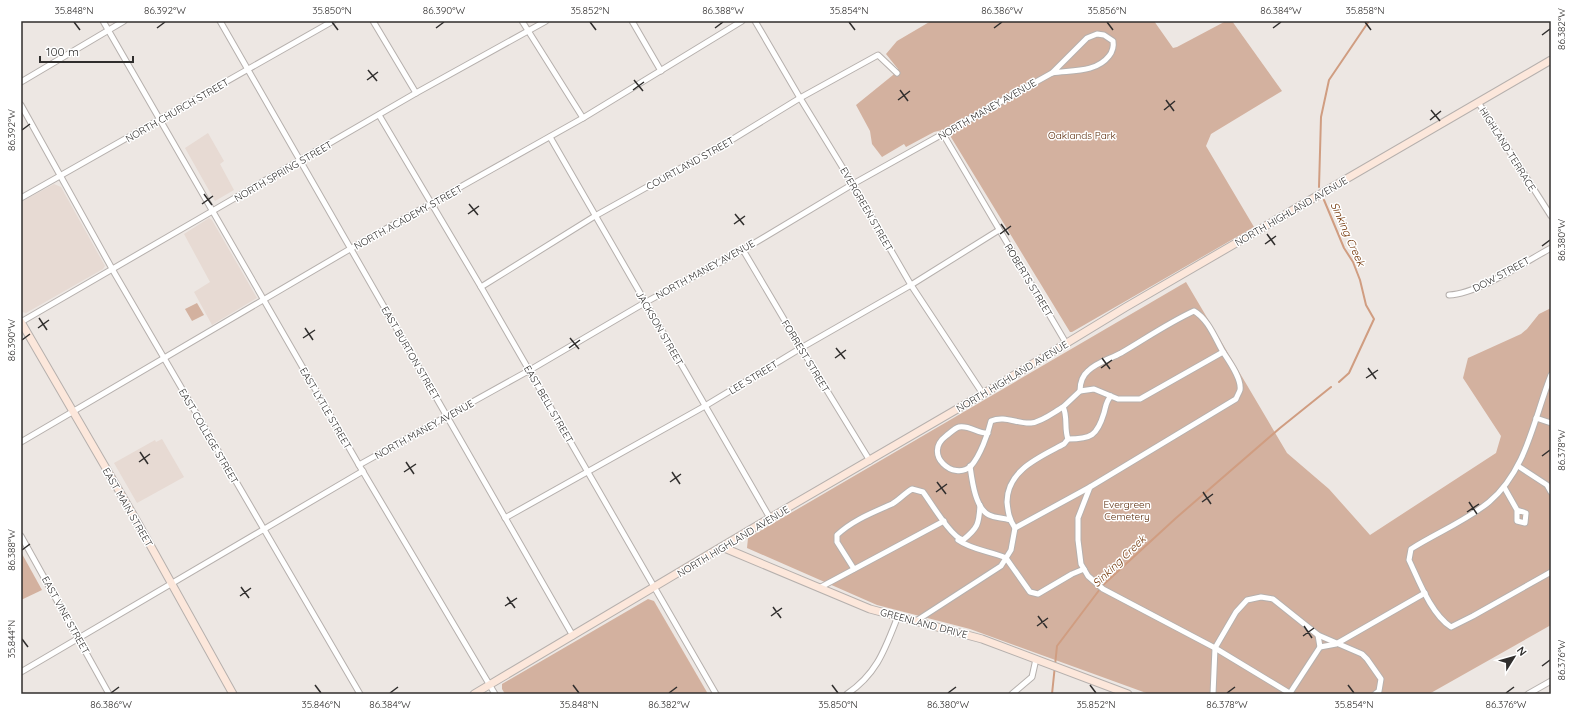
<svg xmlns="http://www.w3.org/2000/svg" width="1572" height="715" font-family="Quicksand,sans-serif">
  <rect width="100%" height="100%" fill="#ede7e3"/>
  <g fill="#e7dad3">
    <path d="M208 133 224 161 220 164 234 190 215 201 185 148Z"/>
    <path d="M54 184 61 187 105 266 103 269 26 313 22 312 21 202Z"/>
    <path d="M209 218 212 220 257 298 212 325 194 292 210 282 184 234Z"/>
    <path d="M162 439 184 477 137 503 114 463 155 440 156 442Z"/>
  </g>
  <g fill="#d3b19f">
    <path d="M931 21H1154L1173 48 1177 47 1226 21H1232L1282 91 1211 134 1206 146 1254 227 1072 332H1070L946 129 934 132 906 147 904 144 882 157 872 144 870 131 856 105 893 75 898 69 886 54 897 41Z"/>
    <path d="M1186 282 1287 453 1329 489 1370 535 1496 453 1501 436 1463 378 1468 358 1521 334 1527 329 1539 314 1551 308V625L1429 694H1149L970 629 877 605 747 548 748 538Z"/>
    <path d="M197 303 204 315 192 321 185 309Z"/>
    <path d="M21 552 42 590 21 600Z"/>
    <path d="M648 599 654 601 708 694H505L502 689V684Z"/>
  </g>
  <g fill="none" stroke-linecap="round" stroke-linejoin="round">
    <g stroke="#d09d81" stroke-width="2">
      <path d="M1319 187 1321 117 1329 80 1369 21"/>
      <path d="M1324 200 1344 248 1353 262 1360 280 1366 305 1374 319 1349 373 1339 382"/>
      <path d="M1052 694 1057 646 1103 585 1176 518 1280 428 1331 387"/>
    </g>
    <defs>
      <g id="street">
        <path d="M103 21 359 465 495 694"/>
        <path d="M220 21 573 636"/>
        <path d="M373 21 416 93"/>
        <path d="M522 21 583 118"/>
        <path d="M632 21 661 71"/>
        <path d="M755 21 800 98 849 178 911 285 983 394"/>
        <path d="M1097 34 1104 35 1113 41C1114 47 1113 51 1109 56 1096 73 1071 70 1052 73L1087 38Z"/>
        <path d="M21 82 124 21"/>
        <path d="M1478 102 1551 216"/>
        <path d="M21 105 115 274 360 694"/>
        <path d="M379 115 481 287 716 694"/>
        <path d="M943 134 1066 343"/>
        <path d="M550 137 770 518"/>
        <path d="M21 198 333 21"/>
        <path d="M743 250 801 348 870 461"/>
        <path d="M481 287 595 216 733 139 800 98 878 55 897 73"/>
        <path d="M1449 295C1478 294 1525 262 1551 248"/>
        <path d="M21 322 416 93 546 21"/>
        <path d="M1551 375C1534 418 1527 470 1489 502 1466 521 1436 533 1411 549L1409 560C1419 581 1431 614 1451 627L1473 616 1551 572"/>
        <path d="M1080 391C1080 383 1082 376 1088 371 1097 362 1110 359 1121 353 1145 339 1168 323 1194 311 1208 319 1215 338 1223 352"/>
        <path d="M1111 396C1106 401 1106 406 1104 413 1097 436 1091 439 1068 439 1064 429 1068 416 1063 407L1080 391 1094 389 1118 399H1140L1223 352C1229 361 1242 379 1240 390 1239 393 1237 396 1236 399L1090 487 1078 518V540L1081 564 1088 576 1103 589 1215 648 1291 694"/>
        <path d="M1536 418 1551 423"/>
        <path d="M988 433C978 434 970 425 959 427 955 428 950 433 946 436 922 454 954 482 971 466 980 456 988 434 991 421 1005 415 1017 424 1031 423 1042 422 1054 412 1063 407"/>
        <path d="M1068 439 1064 444C1040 457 1007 470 1007 502 1008 512 1009 519 1015 528L1090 487"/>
        <path d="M21 442 350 249 583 118 742 21"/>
        <path d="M359 465 530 370 646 302 743 250 853 184 1052 73"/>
        <path d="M970 466C972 480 975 508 989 515 997 519 1002 517 1010 520"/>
        <path d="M1518 466 1547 485 1551 492"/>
        <path d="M1504 487 1517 510 1526 513 1525 523 1517 521V510"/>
        <path d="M505 518 705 406 801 348 911 285 999 230"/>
        <path d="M1015 528 1011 550 1006 558 1030 592 1038 594 1072 574 1084 569"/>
        <path d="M21 536 109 694"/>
        <path d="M854 569 837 542V535C853 520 872 513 892 504 899 500 905 493 912 489L923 492C932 504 951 537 963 540 978 528 979 524 980 505"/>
        <path d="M819 588 944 521"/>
        <path d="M916 621 1001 566 1006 558C990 551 972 550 958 540"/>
        <path d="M1320 647 1336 644 1425 593"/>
        <path d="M21 672 363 471"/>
        <path d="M1290 693 1320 647 1318 635"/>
        <path d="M847 694C877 674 885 649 898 616"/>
        <path d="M1012 694 1032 677 1036 659"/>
        <path d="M1213 694 1215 648 1236 612 1247 600 1261 597 1273 599 1318 635 1362 654 1367 659 1381 679 1379 691 1375 694"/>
        <path d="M1528 694 1551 681"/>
      </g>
      <g id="secondary">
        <path d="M21 322 139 525 233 694"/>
        <path d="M722 547 870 609 982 639 1128 694"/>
        <path d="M474 694 770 518 983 394 1126 307 1551 60"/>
      </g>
    </defs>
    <use href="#street" stroke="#b6b0ad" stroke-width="7"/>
    <use href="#secondary" stroke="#b6b0ad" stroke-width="9"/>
    <use href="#street" stroke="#fff" stroke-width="5"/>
    <use href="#secondary" stroke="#fce7db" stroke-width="7"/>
  </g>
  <path fill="none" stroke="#302e2d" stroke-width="1.5" d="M74 22 80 30M332 22 338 30M590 22 596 30M849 22 855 30M1107 22 1113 30M1365 22 1371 30M157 28 165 22M436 28 444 22M715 28 723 22M994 28 1002 22M1273 28 1281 22M1542 35 1550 29M368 70 377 81M367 80 378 72M634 80 643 91M633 90 644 82M900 90 908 101M898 100 910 91M1166 100 1174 111M1164 110 1175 101M1431 110 1440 121M1430 120 1441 111M22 130 30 124M204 194 212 205M202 204 213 196M469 204 478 215M468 214 479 206M735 214 744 225M734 224 745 216M1001 224 1009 235M1000 234 1011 226M1267 234 1275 245M1265 244 1276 236M1542 246 1550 240M39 318 47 330M38 328 49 320M305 328 313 340M303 338 315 330M570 338 579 349M22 340 30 334M569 348 580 340M836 348 845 359M835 358 846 350M1102 358 1110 369M1101 368 1112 360M1368 368 1376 379M1366 378 1378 370M140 452 148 464M1542 456 1550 450M139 462 150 454M406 462 414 474M404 472 416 464M672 472 680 484M670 482 681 474M937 482 946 494M936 492 947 484M1203 492 1211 504M1202 502 1213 494M1469 502 1477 514M1467 512 1479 504M22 550 30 544M241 587 249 598M240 596 251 588M507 597 515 608M505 606 517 598M773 607 781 618M771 616 782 608M1038 616 1047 628M1037 626 1048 618M1304 626 1312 638M1303 636 1314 628M22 639 28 647M1542 666 1550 660M315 685 321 693M573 685 579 693M832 685 838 693M1090 685 1096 693M1348 685 1354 693M111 693 119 687M390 693 398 687M669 693 677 687M948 693 956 687M1227 693 1235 687M1506 693 1514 687"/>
  <g text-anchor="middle" stroke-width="3" stroke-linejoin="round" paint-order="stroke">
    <g font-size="10" fill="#302e2d" stroke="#fff">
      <text transform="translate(987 109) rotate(-30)" y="4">NORTH MANEY AVENUE</text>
      <text transform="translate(177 110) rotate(-30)" y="4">NORTH CHURCH STREET</text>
      <text transform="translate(1508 149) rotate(58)" y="4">HIGHLAND TERRACE</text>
      <text transform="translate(690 163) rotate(-29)" y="4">COURTLAND STREET</text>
      <text transform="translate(283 171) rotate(-30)" y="4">NORTH SPRING STREET</text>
      <text transform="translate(867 209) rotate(60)" y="4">EVERGREEN STREET</text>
      <text transform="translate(1291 211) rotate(-30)" y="4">NORTH HIGHLAND AVENUE</text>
      <text transform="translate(408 217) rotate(-29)" y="4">NORTH ACADEMY STREET</text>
      <text transform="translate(705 269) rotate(-29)" y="4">NORTH MANEY AVENUE</text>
      <text transform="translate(1501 274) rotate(-28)" y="4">DOW STREET</text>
      <text transform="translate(1029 280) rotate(59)" y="4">ROBERTS STREET</text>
      <text transform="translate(660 328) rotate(60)" y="4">JACKSON STREET</text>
      <text transform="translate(411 353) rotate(60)" y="4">EAST BURTON STREET</text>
      <text transform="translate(806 356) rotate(59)" y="4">FORREST STREET</text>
      <text transform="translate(1012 376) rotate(-31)" y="4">NORTH HIGHLAND AVENUE</text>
      <text transform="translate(753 377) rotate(-31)" y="4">LEE STREET</text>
      <text transform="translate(549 404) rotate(60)" y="4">EAST BELL STREET</text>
      <text transform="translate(326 408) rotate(60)" y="4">EAST LYTLE STREET</text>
      <text transform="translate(424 429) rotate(-29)" y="4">NORTH MANEY AVENUE</text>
      <text transform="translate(209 436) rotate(60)" y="4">EAST COLLEGE STREET</text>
      <text transform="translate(128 507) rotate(60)" y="4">EAST MAIN STREET</text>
      <text transform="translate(733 541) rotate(-31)" y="4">NORTH HIGHLAND AVENUE</text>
      <text transform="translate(66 615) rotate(61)" y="4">EAST VINE STREET</text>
      <text transform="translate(924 623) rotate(15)" y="4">GREENLAND DRIVE</text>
    </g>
    <g font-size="10" fill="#582908" stroke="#fff">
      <text x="1082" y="139">Oaklands Park</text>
      <text x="1127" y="508">Evergreen<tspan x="1127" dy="12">Cemetery</tspan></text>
    </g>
    <g font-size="11" font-style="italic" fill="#6f3102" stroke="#fff">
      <text transform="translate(1348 234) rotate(66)" y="4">Sinking Creek</text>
      <text transform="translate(1119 561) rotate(-44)" y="4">Sinking Creek</text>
    </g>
  </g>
  <rect width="1572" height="715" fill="none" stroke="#ffffff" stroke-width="44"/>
  <g transform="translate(1514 657) rotate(53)" stroke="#ffffff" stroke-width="3" paint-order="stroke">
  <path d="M0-3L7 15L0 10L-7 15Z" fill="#302e2d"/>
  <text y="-6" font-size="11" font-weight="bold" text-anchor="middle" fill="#302e2d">N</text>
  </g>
  <path d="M40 56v6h93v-6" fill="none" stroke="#302e2d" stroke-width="2"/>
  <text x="46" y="56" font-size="12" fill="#302e2d" stroke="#ffffff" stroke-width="3" paint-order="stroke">100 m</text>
  <rect x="22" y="22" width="1528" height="671" fill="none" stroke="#302e2d" stroke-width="1.5"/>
  <g font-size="10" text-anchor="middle" fill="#302e2d">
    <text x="74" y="14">35.848°N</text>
    <text x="165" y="14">86.392°W</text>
    <text x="332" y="14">35.850°N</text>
    <text x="444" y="14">86.390°W</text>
    <text x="590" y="14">35.852°N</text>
    <text x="723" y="14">86.388°W</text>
    <text x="849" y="14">35.854°N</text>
    <text x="1002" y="14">86.386°W</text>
    <text x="1107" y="14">35.856°N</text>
    <text x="1281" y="14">86.384°W</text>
    <text x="1365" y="14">35.858°N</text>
    <text transform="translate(1561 29) rotate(-90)" y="4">86.382°W</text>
    <text transform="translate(11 130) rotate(-90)" y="4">86.392°W</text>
    <text transform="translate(1561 240) rotate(-90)" y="4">86.380°W</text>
    <text transform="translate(11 340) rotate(-90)" y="4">86.390°W</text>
    <text transform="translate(1561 450) rotate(-90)" y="4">86.378°W</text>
    <text transform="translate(11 550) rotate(-90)" y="4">86.388°W</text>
    <text transform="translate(11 639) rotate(-90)" y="4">35.844°N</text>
    <text transform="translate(1561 660) rotate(-90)" y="4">86.376°W</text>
    <text x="111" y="708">86.386°W</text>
    <text x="321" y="708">35.846°N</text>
    <text x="390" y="708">86.384°W</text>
    <text x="579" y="708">35.848°N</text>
    <text x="669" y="708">86.382°W</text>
    <text x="838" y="708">35.850°N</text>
    <text x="948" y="708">86.380°W</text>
    <text x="1096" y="708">35.852°N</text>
    <text x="1227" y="708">86.378°W</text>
    <text x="1354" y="708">35.854°N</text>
    <text x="1506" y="708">86.376°W</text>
  </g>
</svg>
